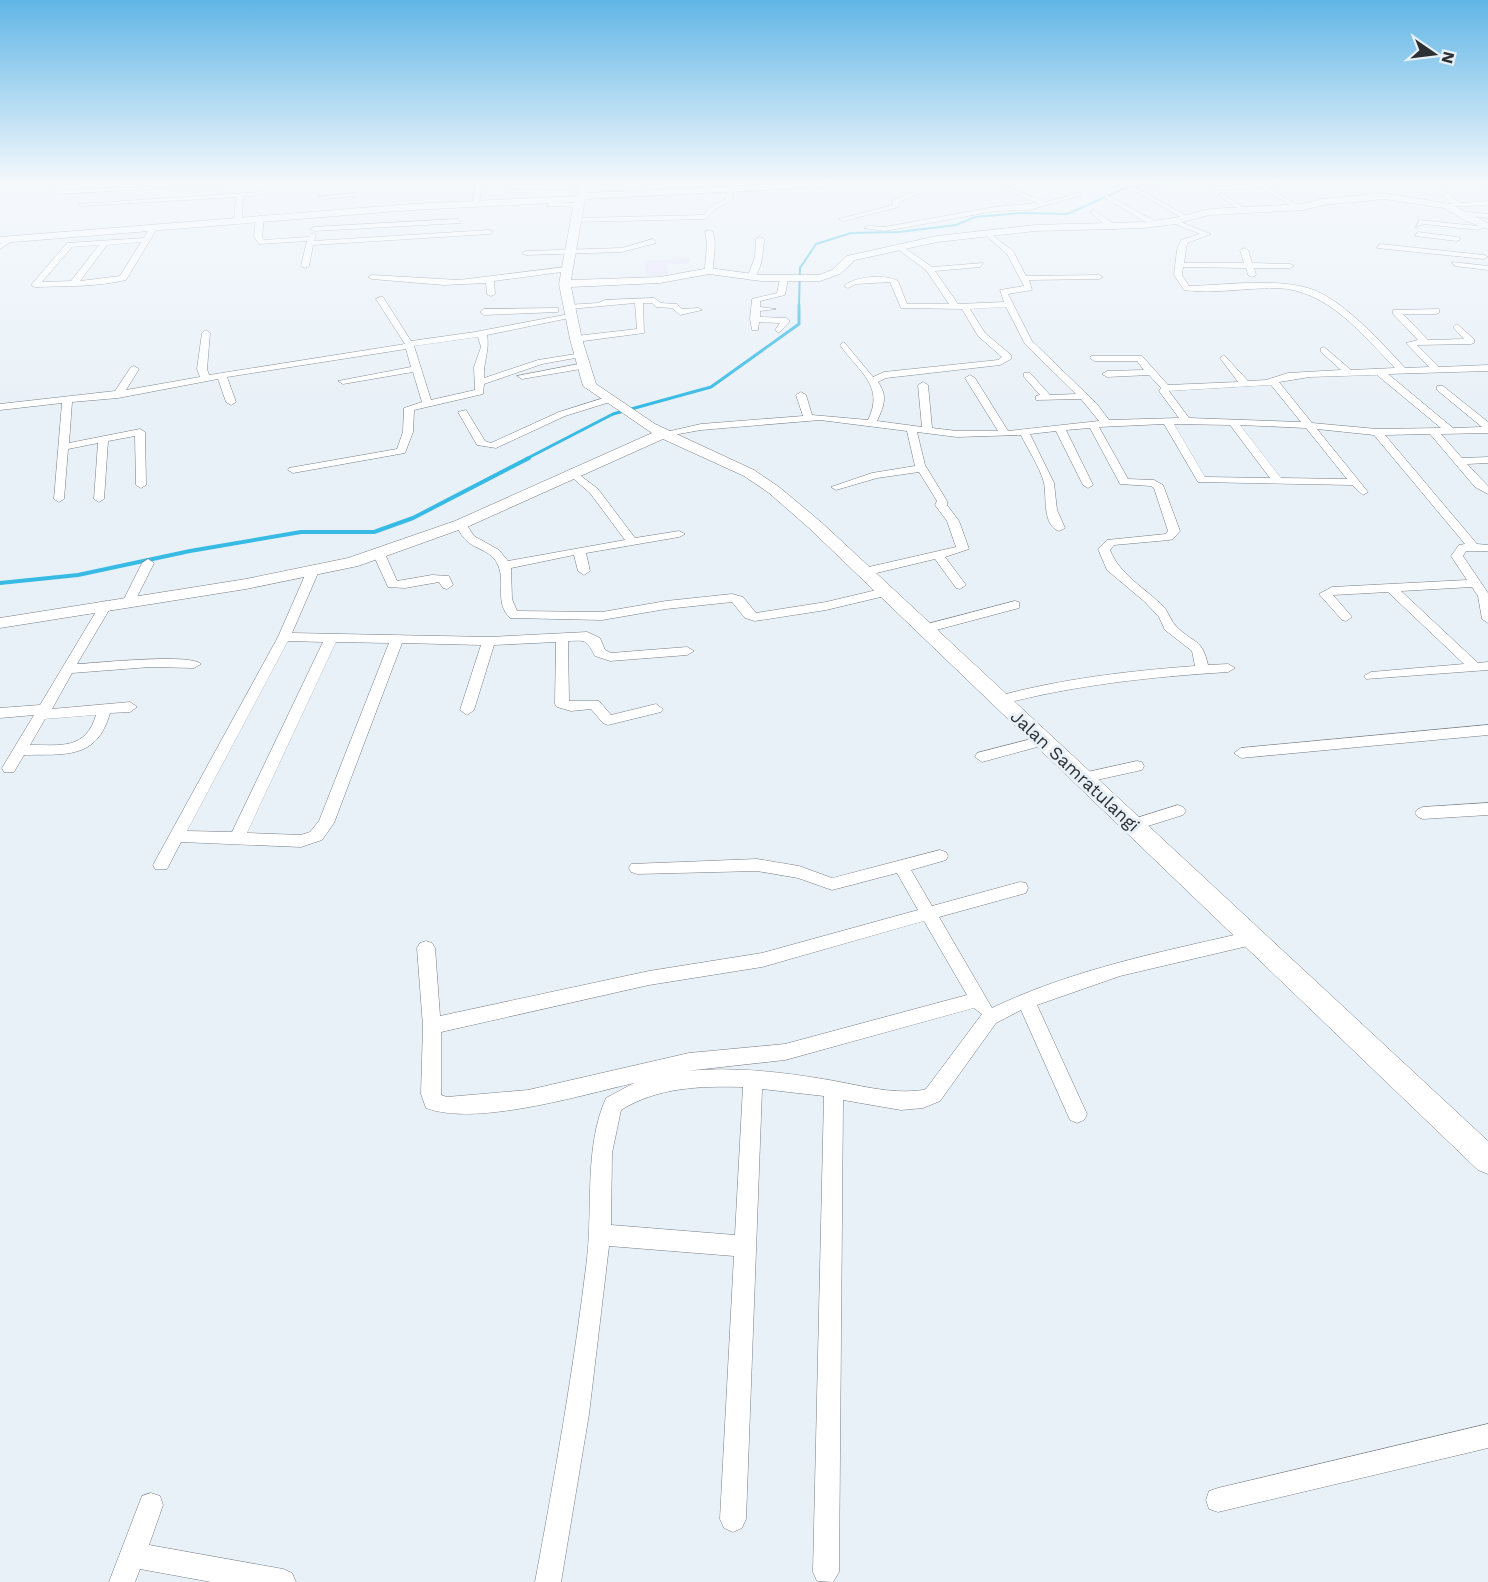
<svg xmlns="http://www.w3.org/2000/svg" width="1488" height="1582" font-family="'Work Sans',sans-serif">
  <rect width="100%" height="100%" fill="#e9f1f8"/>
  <path fill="#e6e3f9" d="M689 258 690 263 666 264 668 275 647 276 644 261Z"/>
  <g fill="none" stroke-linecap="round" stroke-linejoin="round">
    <path stroke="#37bae4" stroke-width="2" d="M799 306 800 268 816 244 851 233 899 232 956 225 975 217 1020 213 1067 214 1130 186 1174 184"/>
    <path stroke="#37bae4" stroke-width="3" d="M526 459 613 414 711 387 799 324V305"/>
    <path stroke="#37bae4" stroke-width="4" d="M0 583 78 575 190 551 301 532H374L413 518 529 458"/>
    <defs>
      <g id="street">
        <path d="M59 184H65L62 190 236 184 58 194 55 192Z"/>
        <path d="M273 184H279L271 192 243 197 242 220 238 222 234 220 236 197 82 206 79 204 259 192Z"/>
        <path d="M409 184H427L411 187 408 185Z"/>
        <path d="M476 184H482L479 203 476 205 473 203Z"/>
        <path d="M904 184H911L922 192 899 202V207L843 221 839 219 893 205V200L914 192Z"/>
        <path d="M991 184H999L1046 202 1079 193 1082 195 1029 210 995 211 885 231 864 228 868 226 885 227 995 207 1038 203Z"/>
        <path d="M1254 184H1280L1268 187 1300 207 1295 208 1260 187 1214 190 1211 188Z"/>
        <path d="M1478 184 1488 186V191Z"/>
        <path d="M509 185 584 186 587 188 584 190 507 188Z"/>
        <path d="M731 187 734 189 731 201 715 209 706 219 575 222 571 220 575 218 704 215 710 207 726 199 728 189Z"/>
        <path d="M1135 187 1188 217 1190 218 1184 219 1133 190Z"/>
        <path d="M1442 189 1460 203 1488 201V205L1445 207V205L1452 204 1440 192Z"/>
        <path d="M354 193 356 196 322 199 319 197Z"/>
        <path d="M1221 193 1223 194 1247 210 1242 211 1219 196Z"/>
        <path d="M1105 196H1109L1160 224 1153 226 1105 198Z"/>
        <path d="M549 203H578L581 205 578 207 547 206Z"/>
        <path d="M1093 210 1116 225V229H1110L1091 213Z"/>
        <path d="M1459 211 1488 214V218L1457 214Z"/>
        <path d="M260 216 264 218 262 237 264 240 308 237 312 233 316 235 314 241 489 230 493 232 489 234 313 245 309 266 305 268 301 266 307 241 259 244 254 237 256 218Z"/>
        <path d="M458 219 461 223 314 231 310 229 314 227Z"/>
        <path d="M1173 219 1211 234 1187 243 1184 263H1244L1240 250 1244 248 1248 250 1252 263 1290 264 1294 266 1290 268H1254L1256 275 1252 277 1248 275 1246 268 1183 267 1182 275 1189 286C1226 285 1279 277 1314 290 1345 302 1383 344 1405 368L1429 367 1406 343 1418 340 1393 314V310L1439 309V313L1436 314H1403L1428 340 1464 339 1453 327 1457 324 1474 339V343L1471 344 1417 345 1439 367 1488 365V371L1388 374 1453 428 1482 427 1437 390V386H1443L1488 422V433L1441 434 1462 458 1488 457V463L1467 464 1488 486V494L1475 487 1430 434 1385 435 1477 544 1488 545V551H1466L1463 556 1488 593V623L1482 619 1478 596 1472 587 1401 591 1478 663 1488 662V670L1366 679 1364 676 1371 672 1464 664 1388 592 1333 595 1352 617 1346 621 1342 620 1319 594 1332 587 1467 580 1451 556 1459 545 1465 544 1374 435 1317 429 1368 492 1363 495 1352 485 1198 482 1164 424 1099 427 1128 479 1154 480 1163 485 1180 531 1173 539 1169 540 1114 545 1110 550C1120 575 1145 588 1164 607 1169 613 1171 622 1177 627 1194 644 1202 638 1208 665L1228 664 1235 668 1228 672C1150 677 1074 685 999 705L992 700 994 697C1060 679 1127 671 1195 666L1192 651 1165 630 1159 617 1145 602 1107 570 1098 549 1107 540 1166 534 1168 531 1154 488 1151 486 1120 484 1090 428 1066 430 1093 485 1088 488 1083 485 1056 431 1030 434 1054 483 1057 510 1065 528 1059 531C1042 525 1047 497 1044 483 1040 467 1028 450 1021 435L957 437 917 432 925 465 947 501V505L959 521 969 549 945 557 966 585 960 589 956 588 935 559 864 576 858 572 860 569 956 547 947 521 935 505 937 501 919 472 877 478 836 490 831 487 872 473 915 466 907 431 820 420 701 430 662 437 657 434 701 424 803 416 796 395 801 392 806 395 812 415 868 420C885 386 859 372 840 345L844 342 873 377 884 372 998 360 1002 357 978 336 962 309 901 308 890 282 856 284 848 288 844 286C855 276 886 274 898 281L907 304H949L926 270 896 248 899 244 932 267 983 263 980 267 935 271 958 304 1004 302 1000 290 1024 286 1007 254 983 233 987 231 1013 251 1026 276 1099 275 1103 277 1099 279 1029 280 1032 290 1008 294 1032 341 1097 404 1109 420 1179 418 1159 391 1161 388 1149 375 1107 377 1102 374 1107 371 1144 370 1137 361H1094L1090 358 1091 356H1142L1168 385 1238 382 1220 358 1224 355 1248 381 1266 380 1288 373 1341 370 1321 352V348L1324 347 1351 370 1395 368C1363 335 1327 289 1276 288 1246 288 1214 294 1184 290L1174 275 1177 250 1181 240 1200 234 1173 223ZM1006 307 1025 344 1076 394 1050 395 1030 373H1024V377L1040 395 1036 396V400L1081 399 1099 421 1008 431 975 378 970 375 965 378 998 431H957L932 428 928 385 923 382 918 385 922 427 877 421C884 406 888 396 878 382L886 378 1000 365 1011 359V355L985 333 970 309ZM1377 375 1441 428 1377 429 1312 423 1279 382 1310 377ZM1271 385 1301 422 1189 418 1169 391ZM1174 424 1230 425 1270 478 1205 477ZM1240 425 1306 428 1347 479 1281 478Z"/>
        <path d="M1419 220 1477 226 1482 223 1486 225 1479 230 1424 224 1416 227Z"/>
        <path d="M151 225 158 227 126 280C96 287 66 286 35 287L31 285 67 243 144 238ZM141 242 120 276 80 281 107 245ZM99 245 71 281 42 282 72 247Z"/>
        <path d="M709 230 713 232C717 246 713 256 713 271L709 273 705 271C705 256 709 246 705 232Z"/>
        <path d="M1418 232 1457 237 1461 239 1457 241 1415 236Z"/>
        <path d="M8 237 15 239 0 249V244Z"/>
        <path d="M760 237 764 239C763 252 762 273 751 280L747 278 755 257 756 239Z"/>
        <path d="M653 239 656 243 622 252 526 255 522 253 526 251 622 248Z"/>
        <path d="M1380 244 1484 255 1488 257 1484 259 1377 248Z"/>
        <path d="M1452 262 1488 266V270L1455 266Z"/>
        <path d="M566 267 569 271 494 281 495 294 491 296 487 294 486 283 444 285 372 279 368 277 372 275 459 280Z"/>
        <path d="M784 277 788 279 785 295 760 301V307L776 309 760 311V317L786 318 790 321 779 333 775 330 780 323 759 322 758 330H752L750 319 752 299 777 293 780 279Z"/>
        <path d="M380 297H383L411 341 475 332 574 313V317L487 335C490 350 483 362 484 378L538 360 582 353 586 356 542 364 484 384 483 394 414 410 413 432 405 453 293 473 288 470 289 468 397 449 403 432 404 408 422 402 413 372 343 384 338 381 411 367 406 349 227 377 236 402 231 405 226 402 218 379 118 398 72 402 69 443 140 429 145 432 146 485 141 488 136 485 135 436 108 441 104 499 99 502 94 499 98 443 68 449 64 499 59 502 54 499 62 403 0 410V404L115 391 131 367 134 366 139 369 126 390 200 377 197 369 202 333 206 330 210 333 207 369 209 375 405 344 376 299ZM478 337 481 347 474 367 475 390 431 400 414 346Z"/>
        <path d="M654 298 661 303 677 304 682 309 698 308 702 310 680 315 672 308 656 307 652 303H643L644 333 576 342 572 339 576 336 637 329 635 303 570 309H567V305L598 303 605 300Z"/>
        <path d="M555 308H558V312L484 315 480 312 484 309Z"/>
        <path d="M584 363 589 366 587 368 522 379 517 376Z"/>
        <path d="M607 397 612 400 610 402 565 416 496 448 477 445 458 412 466 410 485 441 491 443 559 412Z"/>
        <path d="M572 469 598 489 635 538 679 531 685 534 679 537 586 553 590 571 584 575 578 571 574 555 511 568 512 599 517 611 602 612 666 601 732 594 743 597 756 613 826 602 885 588 891 592 889 595 826 610 755 621 745 618 732 602 666 609 602 620 510 618C494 602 506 583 498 565 493 552 479 550 469 543 463 538 459 531 455 524L461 521 465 522 474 536 499 550 508 561 625 540 590 493 568 474 567 472Z"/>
        <path d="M379 550 385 554 397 581 432 575 449 576 453 585 447 589 443 588 439 582 405 588 388 587 373 554Z"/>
        <path d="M148 559 154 563 135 601 129 605 125 604 123 601 142 563Z"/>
        <path d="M312 569 318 573 292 633 489 637 587 632 600 638 605 650 611 653 687 647 694 651 687 655 610 661 595 656C586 640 588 640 568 641L569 701H599L611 715 656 704 663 709 661 712 608 725 603 723 591 709 571 711 557 707 555 704 556 642 494 645 474 710 467 715 460 710 481 645 402 643 334 823 322 840 301 847 181 842 167 869H155L153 865 278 637 306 573ZM288 641 323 642 232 832 187 831ZM336 642 389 643 319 821 310 832 301 835 247 833Z"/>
        <path d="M106 601 112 605 77 664C98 663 190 653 201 664L194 668 150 667 72 673 52 709 130 702 137 707 130 712 110 713C97 760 65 754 24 755L14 772H4L2 768 34 715 0 718V708L40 705 100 605ZM96 715C86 750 61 745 30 745L45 719Z"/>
        <path d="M1015 601 1019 602V608L925 633 919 629 920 626Z"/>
        <path d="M1488 725V735L1241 758 1234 753 1241 748Z"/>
        <path d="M1043 736 1048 738 1050 741 1048 744 982 762 975 757 977 753Z"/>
        <path d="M1137 761 1142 762 1144 766 1142 770 1083 783 1076 778 1083 773Z"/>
        <path d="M1488 803V815L1423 819 1418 817 1415 813 1418 809 1423 807Z"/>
        <path d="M1178 805 1183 807 1186 811 1183 815 1132 831 1127 829 1124 825 1127 821Z"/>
        <path d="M940 850 946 852 948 856 946 860 911 870 932 906 1020 882 1026 883 1028 888 1026 893 939 917 992 1008C1073 969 1165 951 1252 931L1258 933 1261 938 1258 943 1252 945 1120 976 1037 1005 1087 1114 1084 1120 1077 1123 1070 1120 1021 1010 996 1023 940 1101 923 1108 901 1110 843 1100 839 1572 833 1582 817 1581 813 1572 824 1096 762 1089 746 1519 742 1528 733 1532 724 1528 720 1519 734 1256 609 1246 589 1414 561 1582H535C555 1475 574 1367 587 1259 593 1206 584 1148 606 1098L634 1083C582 1095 475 1127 426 1108L421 1094 423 1026 417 948 420 943 426 941 432 943 435 948 440 1016 649 971 762 953 918 910 897 873 832 890 798 878 757 871 637 874 631 872 629 868 631 864 757 859 799 866 832 878ZM924 921 967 995 785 1044 689 1053 528 1090 447 1097 441 1095V1032L649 985 762 967ZM974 1008 982 1014 926 1089 923 1090C889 1095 856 1084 823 1079 775 1071 726 1066 677 1072L785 1060ZM743 1087 735 1235 611 1225 612 1153 621 1110C658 1087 700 1086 743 1087Z"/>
        <path d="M1488 1424V1448L1218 1512 1209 1509 1206 1500 1209 1491 1218 1488Z"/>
        <path d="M151 1493 160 1496 163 1505 149 1545 283 1569 292 1573 296 1582H211L140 1569 135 1582H109L142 1496Z"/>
      </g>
      <path id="secondary" d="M582 184H591L587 193 780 184H832L827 187 585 199 571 280 660 277 709 268 761 275H819L832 270 847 256 937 236 1035 225 1144 222 1175 218 1209 209 1303 204 1323 199 1384 193 1450 204 1488 223V229L1466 221 1444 208 1384 199 1323 205 1303 210 1209 215 1176 224 1144 228 1035 231 937 242 855 260 840 274 820 281H761L709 274 660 283 571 287 582 339 596 384 655 424 754 470 779 487 821 522 1488 1141V1174L1478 1170 809 528 769 493 744 476 663 439 467 527 358 566 246 589 0 628V618L246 579 348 558 455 521 652 433 583 386 570 339 559 284 574 202 411 210 0 243V237L411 204 577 196Z"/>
    </defs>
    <use href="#street" stroke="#777d84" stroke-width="1"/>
    <use href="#secondary" stroke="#777d84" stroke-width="1"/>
    <use href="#street" fill="#fff" fill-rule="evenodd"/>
    <use href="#secondary" fill="#fff" fill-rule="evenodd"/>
  </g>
  <linearGradient id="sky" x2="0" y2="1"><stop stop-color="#61b6e6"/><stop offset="0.45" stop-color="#f5f9fc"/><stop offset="1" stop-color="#f5f9fc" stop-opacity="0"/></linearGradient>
  <rect width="1488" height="405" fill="url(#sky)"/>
  <g text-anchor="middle" stroke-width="6" stroke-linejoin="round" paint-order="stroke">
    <g font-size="18" fill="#2e3133" stroke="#e9f1f8">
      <text transform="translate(1075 771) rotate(43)" y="6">Jalan Samratulangi</text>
    </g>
  </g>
  <g transform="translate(1434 54) rotate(104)" stroke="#e9f1f8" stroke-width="4.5" paint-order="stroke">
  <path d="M0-4.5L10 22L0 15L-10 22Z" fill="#2e3133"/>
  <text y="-9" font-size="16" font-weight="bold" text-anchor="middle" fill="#2e3133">N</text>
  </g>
</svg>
